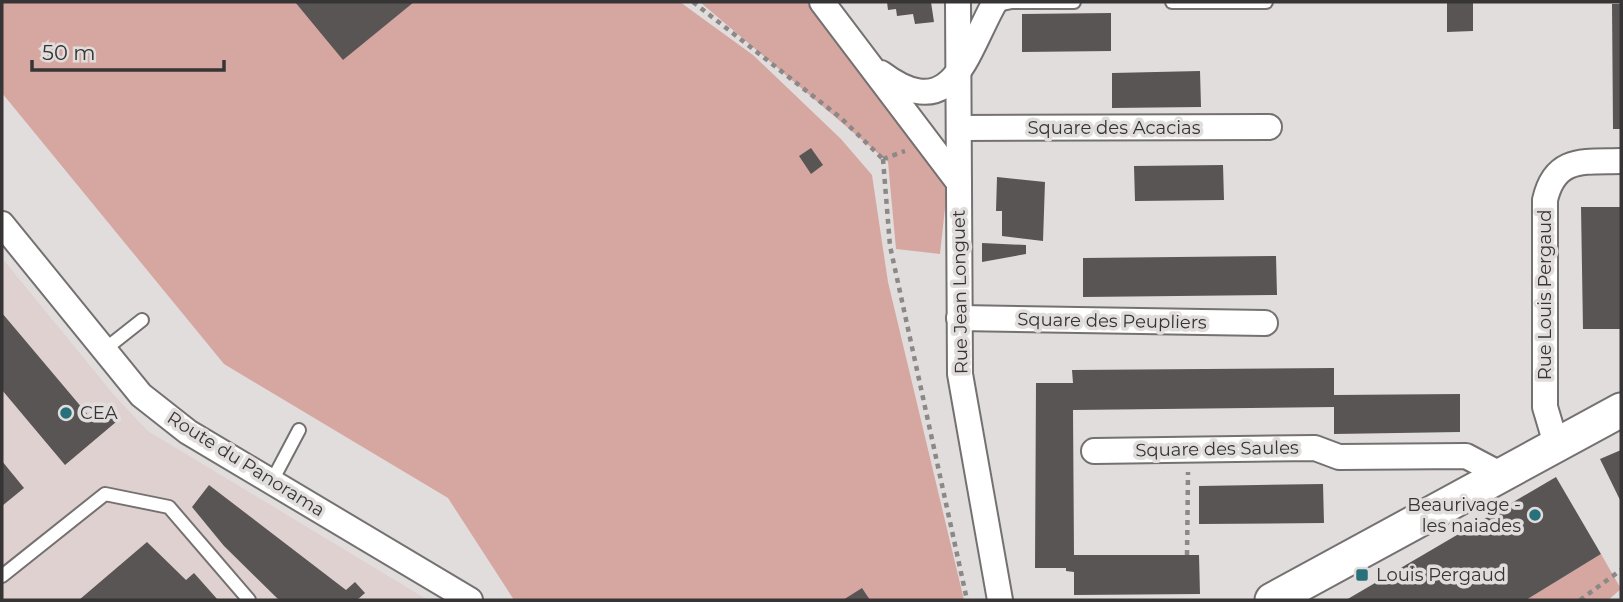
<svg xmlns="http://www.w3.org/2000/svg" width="1623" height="602" font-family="Montserrat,sans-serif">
  <rect width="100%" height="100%" fill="#e2dddd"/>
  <path fill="#dfd1cf" d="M2 258 114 395 148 431 428 600H2Z"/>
  <g fill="#d6a7a1">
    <path d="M2 2H680L753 55 841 139 872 175 888 282 964 600H514L448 498 224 364 2 93Z"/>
    <path d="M700 2H828L948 181 940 254 896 249 888 162Z"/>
    <path d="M1601 554 1621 589 1608 600H1526Z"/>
  </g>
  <g fill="#595555">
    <path d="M295 2H414L343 60Z"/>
    <path d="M887 2H931L934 22 915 24 913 14 897 16 896 9 888 10Z"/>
    <path d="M1447 2H1473V31L1447 32Z"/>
    <path d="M1612 4H1621V129H1613Z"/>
    <path d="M1111 13V51L1022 52V14Z"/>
    <path d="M1200 71 1201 107 1112 108V73Z"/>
    <path d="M811 148 823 165 811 174 799 156Z"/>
    <path d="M1223 165 1224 200 1135 201 1134 166Z"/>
    <path d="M997 177 1045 182 1043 241 1002 236V211H996Z"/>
    <path d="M1581 207H1621V329H1583Z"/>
    <path d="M982 243 1026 245V254L982 262Z"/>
    <path d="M1276 256 1277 295 1083 297V258Z"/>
    <path d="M2 313 94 422 107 411 116 422 65 465 2 390Z"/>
    <path d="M1334 368V395L1460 394V432L1334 434V407L1073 410 1074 555H1199L1200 594 1074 595V572L1066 571V568H1035L1036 383H1073L1072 370Z"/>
    <path d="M1621 450V502L1600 459Z"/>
    <path d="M2 461 24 488 2 506Z"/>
    <path d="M1556 477 1601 554 1526 600H1346Z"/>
    <path d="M1323 484 1324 523 1199 524V486Z"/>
    <path d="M209 485 346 590 355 582 365 593 357 600H279L224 546 192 507Z"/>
    <path d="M147 542 186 580 194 573 218 600H79Z"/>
    <path d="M862 588 870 600H843Z"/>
  </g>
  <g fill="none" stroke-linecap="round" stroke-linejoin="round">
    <defs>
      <g id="lane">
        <path d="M1172 2H1266"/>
        <path d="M993 6 1012 2H1074"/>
        <path d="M104 350 142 320"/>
        <path d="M272 481 299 430"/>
        <path d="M2 576 105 494 169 507 249 600"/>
      </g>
      <g id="street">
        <path d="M822 2 959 183"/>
        <path d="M958 2 960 374 1000 600"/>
        <path d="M881 73C953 127 966 53 995 2"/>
        <path d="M959 128 1269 127"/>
        <path d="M2 224 141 395 188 432 470 600"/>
        <path d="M959 318 1265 323"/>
        <path d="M1556 444 1545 407V200C1555 156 1584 162 1621 161"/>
        <path d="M1094 451 1315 448 1339 457 1466 456 1502 475"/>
      </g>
      <path id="secondary" d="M1272 600 1621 410"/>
    </defs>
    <use href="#lane" stroke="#757171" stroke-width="16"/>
    <use href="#street" stroke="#757171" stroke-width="28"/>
    <use href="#secondary" stroke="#757171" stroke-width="37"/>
    <g stroke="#8b8888" stroke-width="4.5" stroke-dasharray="5 5" stroke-linecap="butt">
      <path d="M693 2 841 118 883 159"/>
      <path d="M883 159 890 246 967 600"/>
      <path d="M883 159 905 151"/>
      <path d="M1187 555 1188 472"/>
      <path d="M1580 600 1621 570"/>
    </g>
    <use href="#lane" stroke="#fff" stroke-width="12"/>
    <use href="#street" stroke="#fff" stroke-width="24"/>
    <use href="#secondary" stroke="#fff" stroke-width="33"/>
  </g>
  <g fill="#28717a" stroke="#e2dddd" stroke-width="2.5">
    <circle cx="66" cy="413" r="7"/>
    <circle cx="1535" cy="515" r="7"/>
    <rect x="1355" y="568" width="14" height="14" rx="3.5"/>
  </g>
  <g text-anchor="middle" stroke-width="7" stroke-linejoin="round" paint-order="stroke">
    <g font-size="18" fill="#363434" stroke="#e2dddd">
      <text x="1114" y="134">Square des Acacias</text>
      <text transform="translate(960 292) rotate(-91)" y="6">Rue Jean Longuet</text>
      <text transform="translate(1545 295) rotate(-90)" y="6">Rue Louis Pergaud</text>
      <text transform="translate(1112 321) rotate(1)" y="6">Square des Peupliers</text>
      <text transform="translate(1217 449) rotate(-1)" y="6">Square des Saules</text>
      <text transform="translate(246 464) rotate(32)" y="6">Route du Panorama</text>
    </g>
    <g font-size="18" fill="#363434" stroke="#e2dddd" text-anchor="start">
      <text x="80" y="419">CEA</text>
      <text x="1521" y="511" text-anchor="end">Beaurivage -<tspan x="1521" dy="21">les naiades</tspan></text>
      <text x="1376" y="581">Louis Pergaud</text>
    </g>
  </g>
  <rect width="1623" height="602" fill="none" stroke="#363434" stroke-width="7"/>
  <path d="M32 60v10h192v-10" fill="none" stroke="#363434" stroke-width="3.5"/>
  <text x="42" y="60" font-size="21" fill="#363434" stroke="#e2dddd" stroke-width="5" paint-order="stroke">50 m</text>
</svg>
